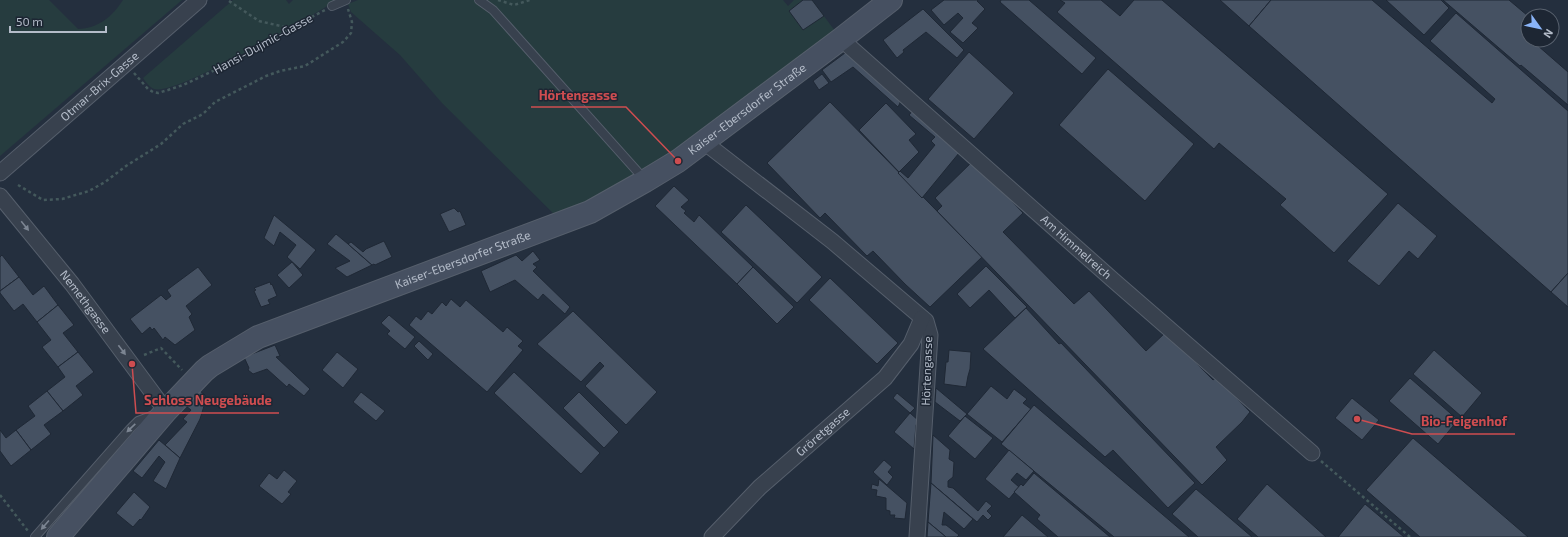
<svg xmlns="http://www.w3.org/2000/svg" width="1568" height="537" font-family="'Exo 2',sans-serif">
  <rect width="100%" height="100%" fill="#242f3e"/>
  <g fill="#263c3f">
    <path d="M0 0H49L78 29C99 28 112 17 123 0H182L0 156Z"/>
    <path d="M233 0H286L289 4 293 0H333L331 4C305 19 176 96 154 89 149 87 146 82 143 78Z"/>
    <path d="M358 0H783L788 6 794 0H812L841 39 704 142 562 222 442 103 400 55 351 12 348 4Z"/>
  </g>
  <g fill="#455162" stroke="#1f2835">
    <path d="M803 0H812L824 16 803 30 789 11Z"/>
    <path d="M944 0H978L977 1 985 9 972 23 978 28 963 43 950 32 963 18 958 13 944 25 931 10Z"/>
    <path d="M1001 0H1029L1096 58 1082 74 1000 2Z"/>
    <path d="M1060 0H1101L1120 16 1134 0H1162L1388 194 1334 253 1280 205 1286 199 1219 143 1214 149 1057 12 1065 3Z"/>
    <path d="M1220 0H1271L1249 26Z"/>
    <path d="M1271 0H1372L1492 103 1495 99 1430 41 1456 13 1568 111V273L1551 292 1249 26Z"/>
    <path d="M1386 0H1441L1449 8 1424 35Z"/>
    <path d="M1443 0H1509L1528 16V40H1542L1537 45 1568 72V105L1521 65 1520 66Z"/>
    <path d="M923 9 964 50 957 58 926 32 903 50 904 52 897 58 883 40Z"/>
    <path d="M849 50 900 96V103L898 107 853 67 831 82 822 70Z"/>
    <path d="M969 52 1014 93 974 139 928 99Z"/>
    <path d="M1108 69 1194 144 1145 201 1059 125Z"/>
    <path d="M822 74 829 83 819 90 813 81Z"/>
    <path d="M830 102 982 257 930 307 905 284 873 251 867 256 825 213 820 218 767 163Z"/>
    <path d="M886 103 916 134 909 140 919 152 899 172 859 130Z"/>
    <path d="M915 108 956 148 955 150 959 153 922 198 898 173 900 171 908 178 935 145 931 141 935 137 909 115Z"/>
    <path d="M974 160 1023 213 1003 232 1074 304 1089 291 1146 351 1166 332 1213 380 1217 377 1250 412 1242 422 1216 447 1227 460 1202 485 937 211 942 206 935 198Z"/>
    <path d="M674 186 689 200 681 207 686 211 684 213 694 222 699 215 753 267 737 284 655 206Z"/>
    <path d="M1398 203 1437 236 1418 259 1409 251 1379 286 1347 261Z"/>
    <path d="M746 205 822 277 797 303 721 232Z"/>
    <path d="M454 208 458 212 460 211 466 225 449 232 440 214Z"/>
    <path d="M274 215 316 250 300 269 287 257 296 245 280 232 274 246 264 238Z"/>
    <path d="M336 234 348 244 372 265 347 277 335 268 350 261 327 244Z"/>
    <path d="M384 241 392 257 375 265 374 264 372 265 348 244 351 242 363 252 366 249Z"/>
    <path d="M533 251 540 260 533 264 537 267 533 271 570 307 565 314 543 294 538 300 515 280 490 292 481 271 516 255 522 261Z"/>
    <path d="M2 255 19 277 0 291V257Z"/>
    <path d="M292 262 303 275 289 288 277 275Z"/>
    <path d="M986 266 1027 307 1015 318 989 290 970 308 957 294Z"/>
    <path d="M198 267 212 285 186 306 192 314 189 317 195 330 175 345 165 337 163 340 154 328 152 330 150 327 142 334 130 319 161 295 166 300 171 296 167 290Z"/>
    <path d="M753 267 794 307 777 324 737 284Z"/>
    <path d="M1568 273V307L1551 292Z"/>
    <path d="M19 277 33 295 44 286 58 305 37 322 23 304 14 311 0 293V291Z"/>
    <path d="M830 278 898 343 877 364 809 300Z"/>
    <path d="M270 282 271 285 272 284 277 296 268 300 270 304 261 307 254 291 256 290 254 288Z"/>
    <path d="M451 299 460 307 466 300 503 332 507 327 523 341 518 346 523 350 487 392 409 325 416 316 421 320 428 311 432 314 442 302 446 306Z"/>
    <path d="M58 305 74 325 63 333 78 352 58 367 42 347 51 340 37 322Z"/>
    <path d="M1026 308 1059 344 1061 343 1195 483 1168 508 1113 450 1105 457 983 349Z"/>
    <path d="M573 311 657 392 626 425 585 386 604 366 600 362 581 382 537 344Z"/>
    <path d="M389 315 415 337 405 349 387 334 390 331 381 323Z"/>
    <path d="M419 341 433 354 428 360 414 346Z"/>
    <path d="M275 345 280 356 276 357 310 389 304 396 289 384 287 387 267 369 253 374 248 370 249 368 244 357Z"/>
    <path d="M949 350 971 352 970 369 968 376 966 387 944 384 946 362H948Z"/>
    <path d="M1434 350 1482 393 1462 417 1413 374Z"/>
    <path d="M78 352 94 372 76 386 83 395 63 411 47 391 65 377 58 367Z"/>
    <path d="M337 352 358 369 343 388 322 370Z"/>
    <path d="M514 372 600 453 581 474 494 393Z"/>
    <path d="M1410 378 1458 420 1438 444 1389 401Z"/>
    <path d="M991 386 1007 399 1014 389 1027 399 1023 403 1031 409 1002 442 967 414Z"/>
    <path d="M936 388 967 414 960 421 935 402Z"/>
    <path d="M47 391 63 411 44 425 51 434 31 450 16 430 35 416 28 406Z"/>
    <path d="M200 391 206 396 200 403 204 406 200 419 180 458 165 445 187 422 183 419 191 410 186 406Z"/>
    <path d="M361 392 385 411 376 421 353 402Z"/>
    <path d="M579 392 619 432 604 448 563 408Z"/>
    <path d="M897 393 915 408 910 413 893 398Z"/>
    <path d="M1352 398 1379 420 1362 440 1335 418Z"/>
    <path d="M1034 405 1189 537H1114L1001 444Z"/>
    <path d="M910 413 919 421 916 425 914 449 894 432Z"/>
    <path d="M965 416 993 438 975 459 948 436Z"/>
    <path d="M0 430 6 438 16 430 31 450 11 466 0 451Z"/>
    <path d="M933 435 950 450 949 459 954 462 953 477 948 481V487L953 488 978 511 986 501 992 506 987 511 992 516 988 520 983 515 977 522 931 483Z"/>
    <path d="M1413 438 1528 537H1420L1366 490Z"/>
    <path d="M159 440 180 458 166 489 153 481 165 462 159 456 142 478 133 471Z"/>
    <path d="M1009 450 1034 471 1026 480 1017 473 1011 480 1019 487 1009 499 985 479Z"/>
    <path d="M884 460 892 467 888 472 893 477 887 485 873 472Z"/>
    <path d="M284 470 297 481 288 492 291 494 282 504 259 486 269 473 277 479Z"/>
    <path d="M1034 473 1110 537H1058L1037 519 1040 515 1014 492 1021 484 1023 486Z"/>
    <path d="M879 479 907 503 905 519 894 518 895 515H890V511L886 510V498L876 496 877 490 871 489 872 484 878 486Z"/>
    <path d="M931 483 973 519 964 529 944 512 942 525H946L959 535 957 537H946L928 522Z"/>
    <path d="M1267 484 1326 537H1258L1237 519Z"/>
    <path d="M1196 489 1252 537H1198L1172 514Z"/>
    <path d="M134 492 150 507 141 520 140 519 133 527 116 513Z"/>
    <path d="M1365 504 1404 537H1338Z"/>
    <path d="M1022 515 1048 537H1003Z"/>
    <path d="M928 522 946 537H927Z"/>
  </g>
  <g fill="none" stroke-linecap="round" stroke-linejoin="round">
    <defs>
      <g id="lane">
        <path d="M479 0 493 10 645 180"/>
        <path d="M332 6 346 0"/>
        <path d="M35 537 130 429 138 421 154 415"/>
      </g>
      <g id="street">
        <path id="s1" d="M841 39 1113 280 1312 453"/>
        <path d="M704 142 832 241 926 321 930 335 917 537"/>
        <path id="s2" d="M0 173 199 0"/>
        <path id="s3" d="M0 196 72 284 166 411"/>
        <path id="s4" d="M712 537 760 487 885 378 911 344 922 318"/>
      </g>
      <g id="secondary">
        <path id="s5" d="M58 537 166 411 204 371 210 366 258 337 590 212 645 181 678 161 841 39 891 0"/>
      </g>
    </defs>
    <use href="#lane" stroke="#565f6c" stroke-width="10"/>
    <use href="#street" stroke="#565f6c" stroke-width="17"/>
    <use href="#secondary" stroke="#565f6c" stroke-width="24"/>
    <g stroke="#44595c" stroke-width="2.5" stroke-dasharray="3 3" stroke-linecap="butt">
      <path d="M498 0 514 5 530 0"/>
      <path d="M229 1 259 21 289 28"/>
      <path d="M134 73 148 89 153 92 158 93 168 90 183 85 241 58 291 28 325 10"/>
      <path d="M18 185 43 200 62 199 89 191 105 182 126 166 161 144 183 124 203 114 215 102 266 76 280 71 305 66 343 42 351 33 352 22 348 9"/>
      <path d="M144 355 161 348 182 370"/>
      <path d="M1321 461 1410 537"/>
      <path d="M0 495 28 531"/>
    </g>
    <use href="#lane" stroke="#38414e" stroke-width="8"/>
    <use href="#street" stroke="#38414e" stroke-width="15"/>
    <use href="#secondary" stroke="#465061" stroke-width="22"/>
  </g>
  <defs><path id="oneway-solid" d="M-6-.8H1V-3.2L6.5 0L1 3.2V.8H-6Z"/></defs>
  <g fill="#7c8592">
    <use href="#oneway-solid" transform="translate(25 226) rotate(51)"/>
    <use href="#oneway-solid" transform="translate(122 350) rotate(53)"/>
    <use href="#oneway-solid" transform="translate(131 428) rotate(136)"/>
    <use href="#oneway-solid" transform="translate(45 525) rotate(131)"/>
  </g>
  <g text-anchor="middle" stroke-width="3" stroke-linejoin="round" paint-order="stroke">
    <g font-size="12" fill="#b4bcc9" stroke="#1d2633">
      <text transform="translate(263 44) rotate(-29)" y="4">Hansi-Dujmic-Gasse</text>
      <text dy="4" stroke="none"><textPath href="#s2" startOffset="132">Otmar-Brix-Gasse</textPath></text>
      <text dy="4" stroke="none"><textPath href="#s5" startOffset="828">Kaiser-Ebersdorfer Straße</textPath></text>
      <text dy="4" stroke="none"><textPath href="#s1" startOffset="314">Am Himmelreich</textPath></text>
      <text dy="4" stroke="none"><textPath href="#s5" startOffset="504">Kaiser-Ebersdorfer Straße</textPath></text>
      <text dy="4" stroke="none"><textPath href="#s3" startOffset="136">Nemethgasse</textPath></text>
      <text transform="translate(927 371) rotate(-88)" y="4">Hörtengasse</text>
      <text dy="4" stroke="none"><textPath href="#s4" startOffset="153">Gröretgasse</textPath></text>
    </g>
  </g>
  <path fill="none" stroke="#ce4d50" stroke-width="1.5" d="M678 161L626 107H531M132 364L136 413H279M1357 419L1412 434H1515"/>
  <g fill="#ce4d50" stroke="#1d2633" stroke-width="1.5">
    <circle cx="678" cy="161" r="4"/>
    <circle cx="132" cy="364" r="4"/>
    <circle cx="1357" cy="419" r="4"/>
  </g>
  <g font-size="13" text-anchor="middle" font-weight="bold" fill="#ce4d50" stroke="#1d2633" stroke-width="3" stroke-linejoin="round" paint-order="stroke">
    <text x="578" y="100">Hörtengasse</text>
    <text x="208" y="405">Schloss Neugebäude</text>
    <text x="1464" y="426">Bio-Feigenhof</text>
  </g>
  <g transform="translate(1540 28) rotate(123)"><circle r="19" fill="#1d2633" stroke="#59626f"/>
  <path d="M0-3L7 15L0 10L-7 15Z" fill="#8ab4f8"/>
  <text y="-6" font-size="11" font-weight="bold" text-anchor="middle" fill="#b4bcc9">N</text>
  </g>
  <path d="M10 26v6h96v-6" fill="none" stroke="#b4bcc9" stroke-width="2"/>
  <text x="16" y="26" font-size="12" fill="#b4bcc9" stroke="#1d2633" stroke-width="3" paint-order="stroke">50 m</text>
</svg>
